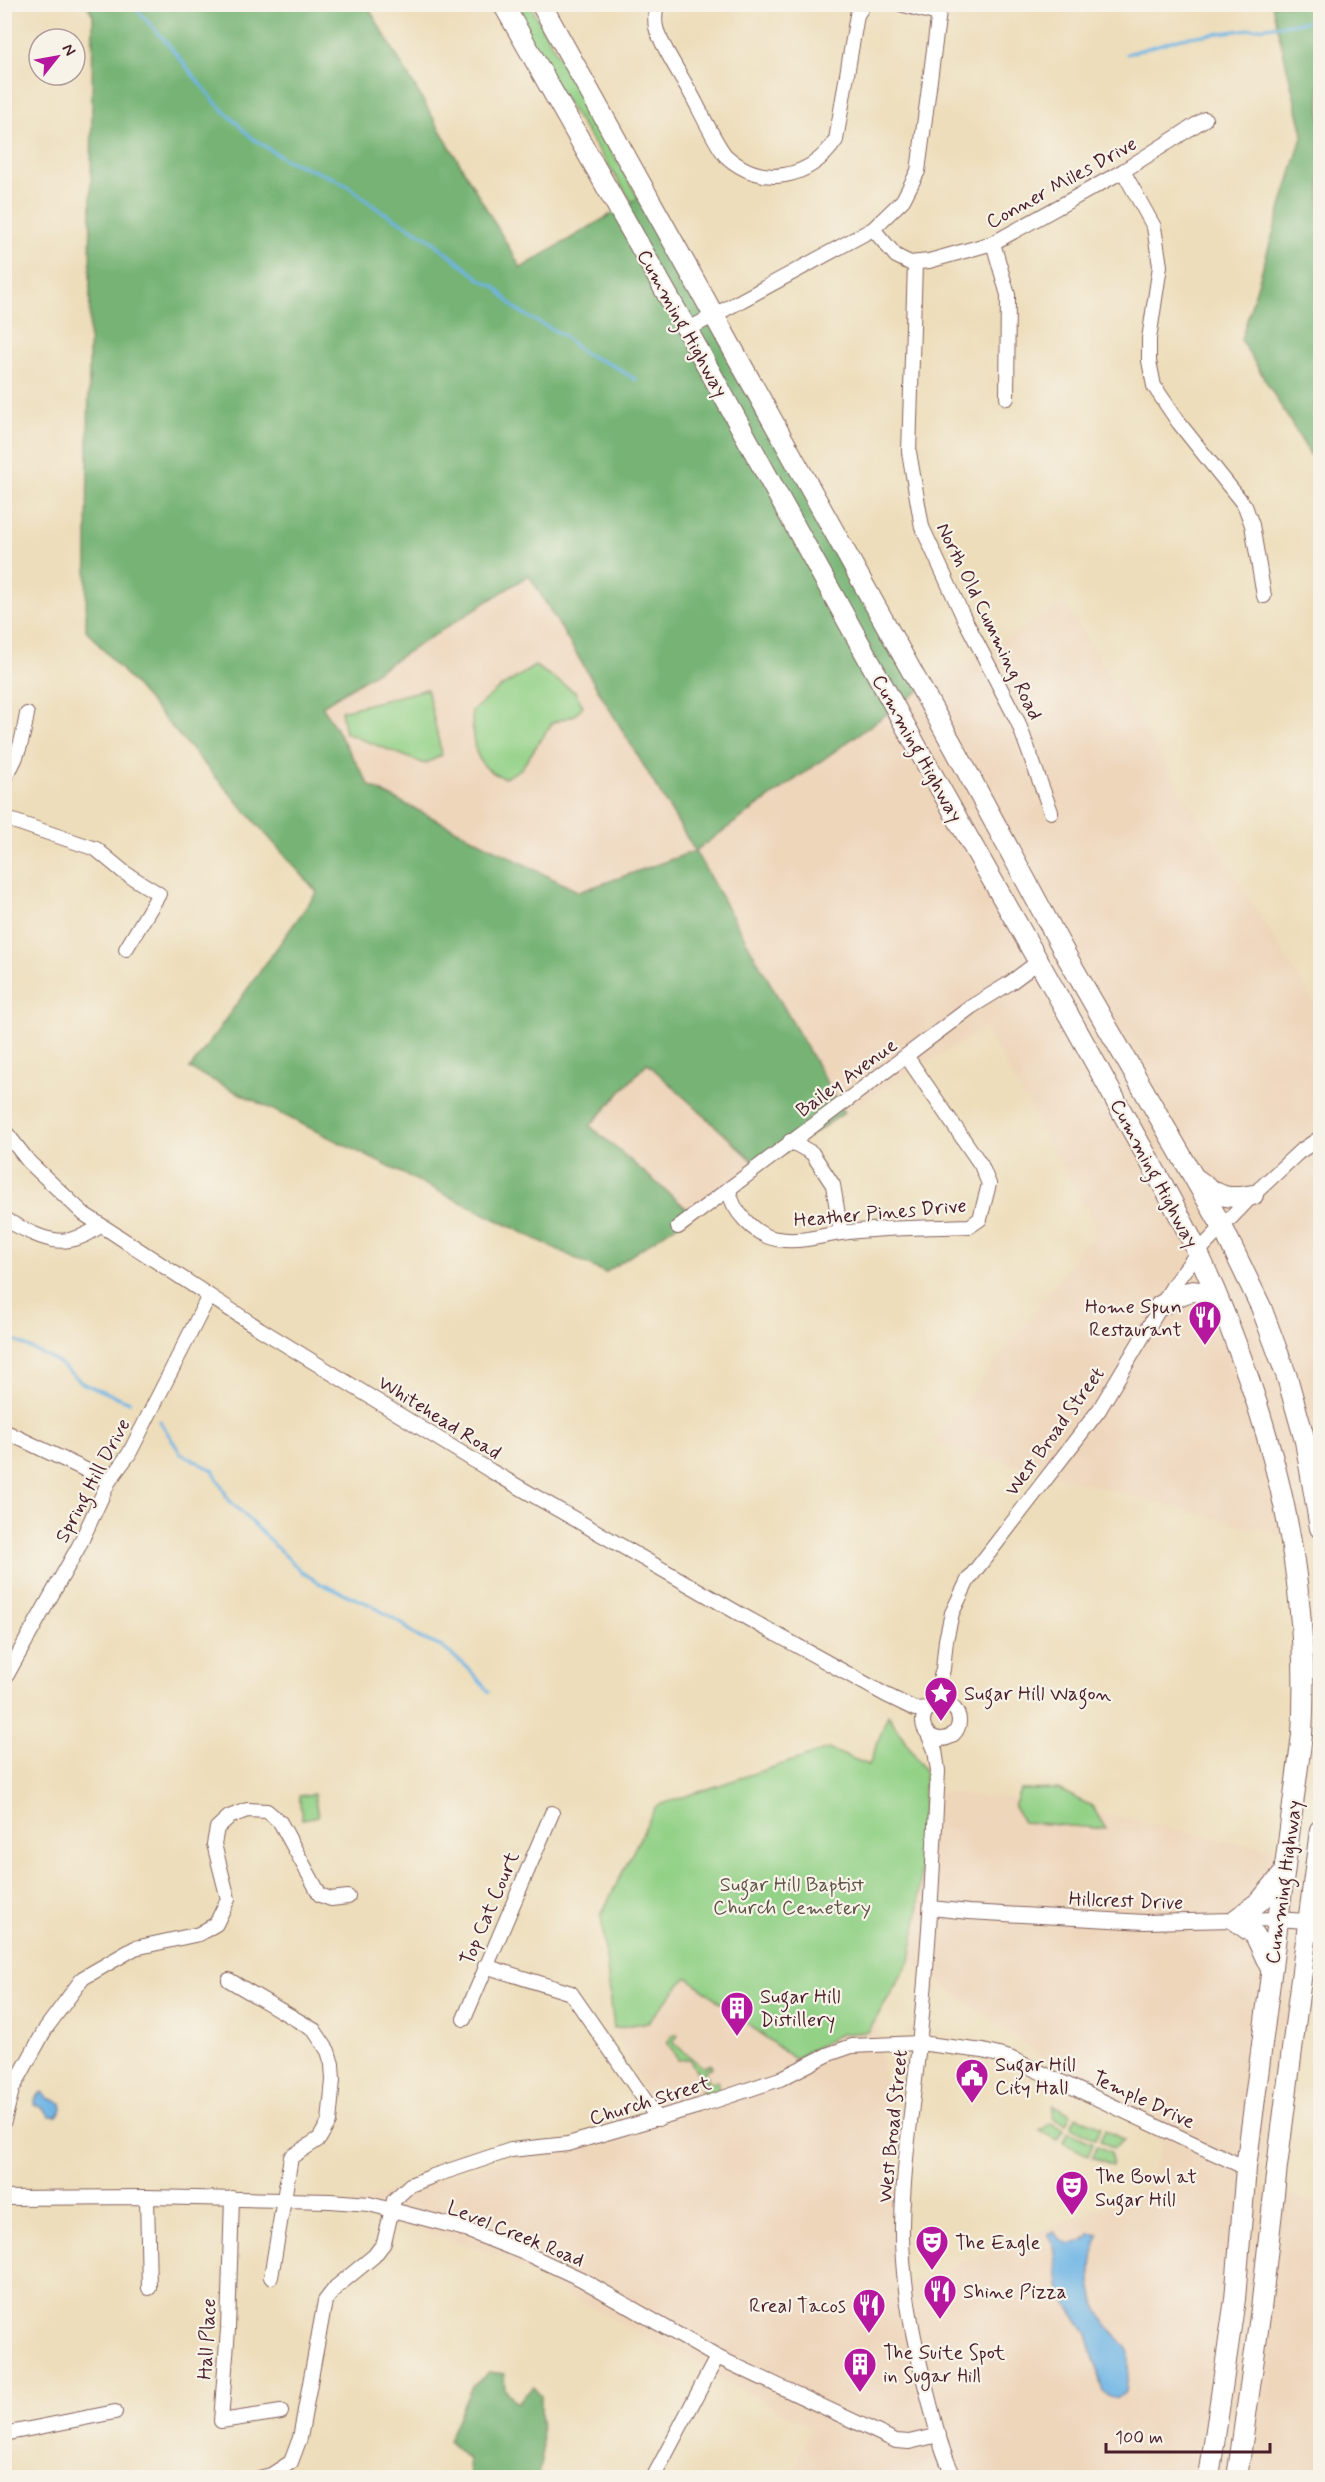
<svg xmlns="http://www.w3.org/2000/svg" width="1325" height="2482" font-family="Mynerve,sans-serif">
  <rect width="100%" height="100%" fill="#f7f3e8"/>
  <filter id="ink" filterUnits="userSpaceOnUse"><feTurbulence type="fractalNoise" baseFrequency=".0167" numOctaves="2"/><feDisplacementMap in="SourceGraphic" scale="12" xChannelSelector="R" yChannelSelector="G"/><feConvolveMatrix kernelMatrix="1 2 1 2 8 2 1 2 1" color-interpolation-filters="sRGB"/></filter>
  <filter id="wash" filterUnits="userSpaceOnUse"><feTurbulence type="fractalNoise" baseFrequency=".008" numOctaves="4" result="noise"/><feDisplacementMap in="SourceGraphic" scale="24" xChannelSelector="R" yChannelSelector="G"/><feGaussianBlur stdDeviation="1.35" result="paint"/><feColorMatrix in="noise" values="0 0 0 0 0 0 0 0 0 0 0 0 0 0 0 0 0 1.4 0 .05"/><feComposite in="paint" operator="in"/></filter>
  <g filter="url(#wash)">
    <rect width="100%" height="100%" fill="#edddba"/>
    <g fill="#eed6bb">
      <path d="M529 575 695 851 923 688 1065 603 1320 1012V1546L933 1443 1097 1229 985 1028 844 1113 695 851 579 892 370 786 322 705Z"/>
      <path d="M647 1063 761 1168 693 1214 590 1126Z"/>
      <path d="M924 1791 1047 1802 1315 1859 1261 2187 1320 2204V2477H792L811 2428 499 2256 346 2206 656 2115 614 2028 648 2022 687 1976 794 2059 841 2034 868 2032 877 2017 907 2284 1144 2190 1163 2143 910 1961 919 1905Z"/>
    </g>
    <g fill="#93d187" stroke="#6e7859" stroke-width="1.5">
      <path d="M508 5H530L688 287 532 49Z"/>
      <path d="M535 666 575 692 583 706 575 715 552 723 521 769 505 778C471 767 473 741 472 711L498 689Z"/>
      <path d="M427 689 442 755 425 764 345 733 341 711Z"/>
      <path d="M888 1715 925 1771 919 1905 910 1961 868 2032 841 2034 794 2059 687 1977 648 2022 614 2028 601 1915 656 1806 828 1749 869 1765Z"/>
      <path d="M1058 1789 1092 1806 1106 1829 1023 1822 1014 1807 1020 1790Z"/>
      <path d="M314 1794 318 1816 302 1819 299 1796Z"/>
      <path d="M674 2034 678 2035 673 2043 703 2067 711 2064 712 2067 704 2071 709 2083 717 2080 718 2081V2091L708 2096 700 2091 708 2088 689 2059 678 2060 667 2042Z"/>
      <path d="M1053 2105 1071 2114 1066 2124 1053 2118Z"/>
      <path d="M1076 2116 1101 2127 1095 2139 1071 2127Z"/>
      <path d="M1051 2123 1064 2129 1058 2140 1040 2131Z"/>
      <path d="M1105 2130 1124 2140 1114 2148 1100 2141Z"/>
      <path d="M1068 2132 1093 2143 1088 2155 1063 2143Z"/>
      <path d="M1097 2146 1111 2152 1112 2166 1092 2157Z"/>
    </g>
    <g fill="#76b374" stroke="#606950" stroke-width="1.5" fill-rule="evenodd">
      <path d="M87 5H367L521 268 650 191 923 688 695 851 844 1113 761 1168 647 1063 590 1126 693 1214 605 1273 190 1069 317 892 86 630 93 15ZM529 575 695 851 579 892 370 786 322 706Z"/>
      <path d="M1272 5H1320V471L1241 340 1303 134Z"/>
      <path d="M489 2372 504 2374 505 2389 517 2403 533 2387 541 2396 542 2461 537 2477H470L469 2460 448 2441 471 2388Z"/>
    </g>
    <g fill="#6eb5e5" stroke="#5c6a88" stroke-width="1.5">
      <path d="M42 2092 48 2098 61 2103 62 2109 57 2116H50L43 2108 34 2105 36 2097Z"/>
      <path d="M1054 2232C1063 2248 1080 2246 1091 2233L1099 2235C1085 2269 1089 2302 1112 2332 1117 2338 1128 2346 1129 2354 1130 2366 1127 2380 1126 2392 1119 2400 1111 2398 1103 2392L1087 2334 1066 2303 1060 2290 1054 2247 1048 2235Z"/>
    </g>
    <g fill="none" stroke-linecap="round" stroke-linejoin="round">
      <g stroke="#6eb5e5" stroke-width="3">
        <path d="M132 4 167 43 216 103 252 138 286 160 333 178 348 186 378 209 427 237 480 279 495 287 515 308 532 319 563 335 583 353 614 366 636 380"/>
        <path d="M1127 54 1182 38 1320 20"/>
        <path d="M4 1335 56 1361 84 1384 130 1402"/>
        <path d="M160 1421 181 1454 213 1470 228 1499 301 1571 319 1583 371 1605 401 1623 418 1637 442 1647 467 1667 489 1692"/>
      </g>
    </g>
  </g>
  <g filter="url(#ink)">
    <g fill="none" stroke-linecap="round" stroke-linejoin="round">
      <defs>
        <g id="minor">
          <path d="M656 4C656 12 654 20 656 27 658 40 683 79 690 92 698 106 717 147 726 156 762 189 810 179 836 140L857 15 864 4"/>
          <path d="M900 4 938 14"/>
          <path d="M1123 171 1154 227 1160 266 1149 339V361L1154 386 1179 423 1245 506 1252 525 1264 596"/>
          <path d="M873 229 896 256 910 263 929 261 993 243 1123 171 1205 119"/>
          <path d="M993 243 1008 295 1007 398"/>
          <path d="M915 264 909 452 922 527 963 616 1018 722 1051 812"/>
          <path d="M687 330 873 229 903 200 918 171 940 4"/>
          <path d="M4 778C19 758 23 737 27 714"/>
          <path d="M4 818 96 849 125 873 159 894 126 949"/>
          <path d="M4 1130 29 1162 84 1214 260 1329 491 1471 738 1613 886 1695 915 1709 928 1708"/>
          <path d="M790 1141 812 1153 833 1185 841 1233"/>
          <path d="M729 1189C731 1210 755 1236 777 1239 801 1243 818 1236 841 1233 883 1227 927 1228 970 1226L980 1219 989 1184 981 1165 907 1057"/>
          <path d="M4 1219C41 1238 63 1253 100 1226"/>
          <path d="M678 1227 971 1007 1010 983 1038 962"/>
          <path d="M4 1431 109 1481"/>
          <path d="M4 1680 79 1546 109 1481 129 1454 209 1296"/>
          <circle cx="941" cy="1721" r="18"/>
          <path d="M933 1705 943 1669 946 1640 952 1613 968 1580 1099 1410 1174 1284 1198 1252 1253 1195 1299 1152 1320 1138"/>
          <path d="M929 1736 935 1750 938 1771C933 1862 929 1953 919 2044 913 2104 903 2164 902 2225 901 2282 913 2340 928 2396 935 2423 941 2452 955 2478"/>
          <path d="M931 1908 969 1912 1145 1922 1277 1919 1320 1922"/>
          <path d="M485 1966 571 1993 658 2119"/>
          <path d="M229 1980 314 2030 328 2051 332 2064 333 2080 329 2122 319 2139 291 2157 271 2277"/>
          <path d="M464 2019 552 1813"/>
          <path d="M4 2121 12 2090 46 2028 83 1978 135 1948 199 1934 216 1924 228 1899 214 1844 217 1828 229 1817 247 1810 267 1811 280 1822 320 1895 331 1899 348 1897"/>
          <path d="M147 2197 149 2288"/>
          <path d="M4 2198 147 2197 330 2201 369 2204 461 2228 527 2254 581 2279 717 2357 896 2441 909 2442 939 2435"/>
          <path d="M232 2198 228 2329 221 2421 281 2412"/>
          <path d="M4 2434 115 2412"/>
          <path d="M259 2478 271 2475 291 2462 300 2438 325 2301 336 2287 374 2256 384 2243 394 2200 410 2185 433 2176 511 2150 568 2144 699 2106 780 2079 829 2054 852 2046 919 2043 983 2051 1010 2058 1246 2168"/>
          <path d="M653 2478 717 2357"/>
        </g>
        <g id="highway">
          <path d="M503 4C564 114 628 223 689 333 765 472 841 610 918 749 984 867 1053 984 1117 1103 1145 1154 1176 1205 1200 1257 1269 1409 1312 1567 1302 1735L1246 2168 1235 2299 1209 2478"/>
          <path d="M541 4 956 751 1067 957 1223 1228 1261 1307 1287 1377 1305 1441 1320 1528"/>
          <path d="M1198 1180C1219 1197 1227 1200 1253 1195"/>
          <path d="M1160 1306C1186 1292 1193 1283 1219 1302"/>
          <path d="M1271 1969 1255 1935 1235 1920 1260 1901 1284 1873"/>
          <path d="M1237 2478 1261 2309 1277 2167 1320 1830"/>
        </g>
      </defs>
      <use href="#minor" stroke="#83625d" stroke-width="16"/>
      <use href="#highway" stroke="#83625d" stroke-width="22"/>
      <use href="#minor" stroke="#fff" stroke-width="14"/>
      <use href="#highway" stroke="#fff" stroke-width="20"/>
    </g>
  </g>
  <defs>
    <symbol id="restaurant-pin" viewBox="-11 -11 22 30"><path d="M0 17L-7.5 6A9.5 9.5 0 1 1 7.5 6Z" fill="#b5179e" stroke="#f7f3e8"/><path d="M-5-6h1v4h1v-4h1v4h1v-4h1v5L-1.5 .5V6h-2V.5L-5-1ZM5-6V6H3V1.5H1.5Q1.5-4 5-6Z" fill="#fff"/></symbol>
    <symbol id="sight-pin" viewBox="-11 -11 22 30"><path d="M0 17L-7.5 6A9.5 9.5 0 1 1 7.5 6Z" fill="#b5179e" stroke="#f7f3e8"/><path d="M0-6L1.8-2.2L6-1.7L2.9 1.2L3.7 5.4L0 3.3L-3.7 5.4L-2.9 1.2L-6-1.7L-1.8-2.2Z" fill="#fff"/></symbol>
    <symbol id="building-pin" viewBox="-11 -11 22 30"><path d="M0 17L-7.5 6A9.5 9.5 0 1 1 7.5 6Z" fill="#b5179e" stroke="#f7f3e8"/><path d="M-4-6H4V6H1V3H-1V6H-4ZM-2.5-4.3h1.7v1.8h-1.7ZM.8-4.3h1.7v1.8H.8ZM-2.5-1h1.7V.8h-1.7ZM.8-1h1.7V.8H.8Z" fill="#fff"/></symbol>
    <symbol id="civic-pin" viewBox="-11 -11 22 30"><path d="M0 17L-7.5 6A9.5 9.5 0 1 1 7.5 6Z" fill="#b5179e" stroke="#f7f3e8"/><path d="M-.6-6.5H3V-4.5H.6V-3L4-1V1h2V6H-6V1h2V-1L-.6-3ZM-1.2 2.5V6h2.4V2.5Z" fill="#fff"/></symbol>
    <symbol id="theatre-pin" viewBox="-11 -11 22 30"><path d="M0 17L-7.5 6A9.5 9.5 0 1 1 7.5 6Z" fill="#b5179e" stroke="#f7f3e8"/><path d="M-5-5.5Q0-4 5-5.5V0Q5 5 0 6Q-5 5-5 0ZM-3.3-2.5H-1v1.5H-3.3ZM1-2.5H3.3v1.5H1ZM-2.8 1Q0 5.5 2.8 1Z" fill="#fff"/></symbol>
  </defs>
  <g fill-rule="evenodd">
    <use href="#restaurant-pin" x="1186" y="1298" width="38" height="52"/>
    <use href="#sight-pin" x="922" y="1674" width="38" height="52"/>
    <use href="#building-pin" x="718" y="1989" width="38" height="52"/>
    <use href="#civic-pin" x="953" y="2056" width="38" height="52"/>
    <use href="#theatre-pin" x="1053" y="2168" width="38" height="52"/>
    <use href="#theatre-pin" x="913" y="2223" width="38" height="52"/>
    <use href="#restaurant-pin" x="921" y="2272" width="38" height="52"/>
    <use href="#restaurant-pin" x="850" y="2286" width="38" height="52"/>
    <use href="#building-pin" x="841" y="2345" width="38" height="52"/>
  </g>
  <g text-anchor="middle" stroke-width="4.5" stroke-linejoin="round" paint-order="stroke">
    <g font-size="20" fill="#4a1f2b" stroke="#f7f3e8">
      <text transform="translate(1061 182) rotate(-29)" y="7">Conner Miles Drive</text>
      <text transform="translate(683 323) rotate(61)" y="7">Cumming Highway</text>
      <text transform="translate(990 621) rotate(64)" y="7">North Old Cumming Road</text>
      <text transform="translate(918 748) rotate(61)" y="7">Cumming Highway</text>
      <text transform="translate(846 1077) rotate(-36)" y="7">Bailey Avenue</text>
      <text transform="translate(1155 1173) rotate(62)" y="7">Cumming Highway</text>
      <text transform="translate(880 1212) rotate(-5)" y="7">Heather Pines Drive</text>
      <text transform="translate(440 1417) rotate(32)" y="7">Whitehead Road</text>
      <text transform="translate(1054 1431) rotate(-54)" y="7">West Broad Street</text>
      <text transform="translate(92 1480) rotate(-62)" y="7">Spring Hill Drive</text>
      <text transform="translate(1283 1882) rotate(-82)" y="7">Cumming Highway</text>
      <text transform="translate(1126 1900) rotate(2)" y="7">Hillcrest Drive</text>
      <text transform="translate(489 1908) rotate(-67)" y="7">Top Cat Court</text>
      <text transform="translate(1144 2099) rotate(25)" y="7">Temple Drive</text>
      <text transform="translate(650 2100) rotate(-17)" y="7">Church Street</text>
      <text transform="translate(892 2126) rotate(-84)" y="7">West Broad Street</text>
      <text transform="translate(516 2233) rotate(22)" y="7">Level Creek Road</text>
      <text transform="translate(206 2339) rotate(-87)" y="7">Hall Place</text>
    </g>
    <g font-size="20" fill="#4a1f2b" stroke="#f7f3e8" text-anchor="start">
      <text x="1182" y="1313" text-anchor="end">Home Spun<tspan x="1182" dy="23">Restaurant</tspan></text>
      <text x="964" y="1700">Sugar Hill Wagon</text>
      <text x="760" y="2003">Sugar Hill<tspan x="760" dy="23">Distillery</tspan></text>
      <text x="995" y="2071">Sugar Hill<tspan x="995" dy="23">City Hall</tspan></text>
      <text x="1095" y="2183">The Bowl at<tspan x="1095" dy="23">Sugar Hill</tspan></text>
      <text x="955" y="2249">The Eagle</text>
      <text x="963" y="2298">Shine Pizza</text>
      <text x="846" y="2312" text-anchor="end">Rreal Tacos</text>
      <text x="883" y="2359">The Suite Spot<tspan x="883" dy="23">in Sugar Hill</tspan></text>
    </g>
    <g font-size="20" fill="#605447" stroke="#f7f3e8">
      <text x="792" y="1891">Sugar Hill Baptist<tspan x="792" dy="23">Church Cemetery</tspan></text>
    </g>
  </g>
  <rect width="1325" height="2482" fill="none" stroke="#f7f3e8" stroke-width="24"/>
  <g transform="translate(57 57) rotate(59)"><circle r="28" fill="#f7f3e8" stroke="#b29e9c" stroke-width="1.5"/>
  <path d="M0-4.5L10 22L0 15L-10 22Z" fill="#b5179e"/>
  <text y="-9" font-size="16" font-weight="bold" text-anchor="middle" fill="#4a1f2b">N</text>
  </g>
  <path d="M1106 2443v9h164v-9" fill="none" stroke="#4a1f2b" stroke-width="3"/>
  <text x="1115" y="2443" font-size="18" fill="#4a1f2b" stroke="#f7f3e8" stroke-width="4.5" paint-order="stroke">100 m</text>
</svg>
